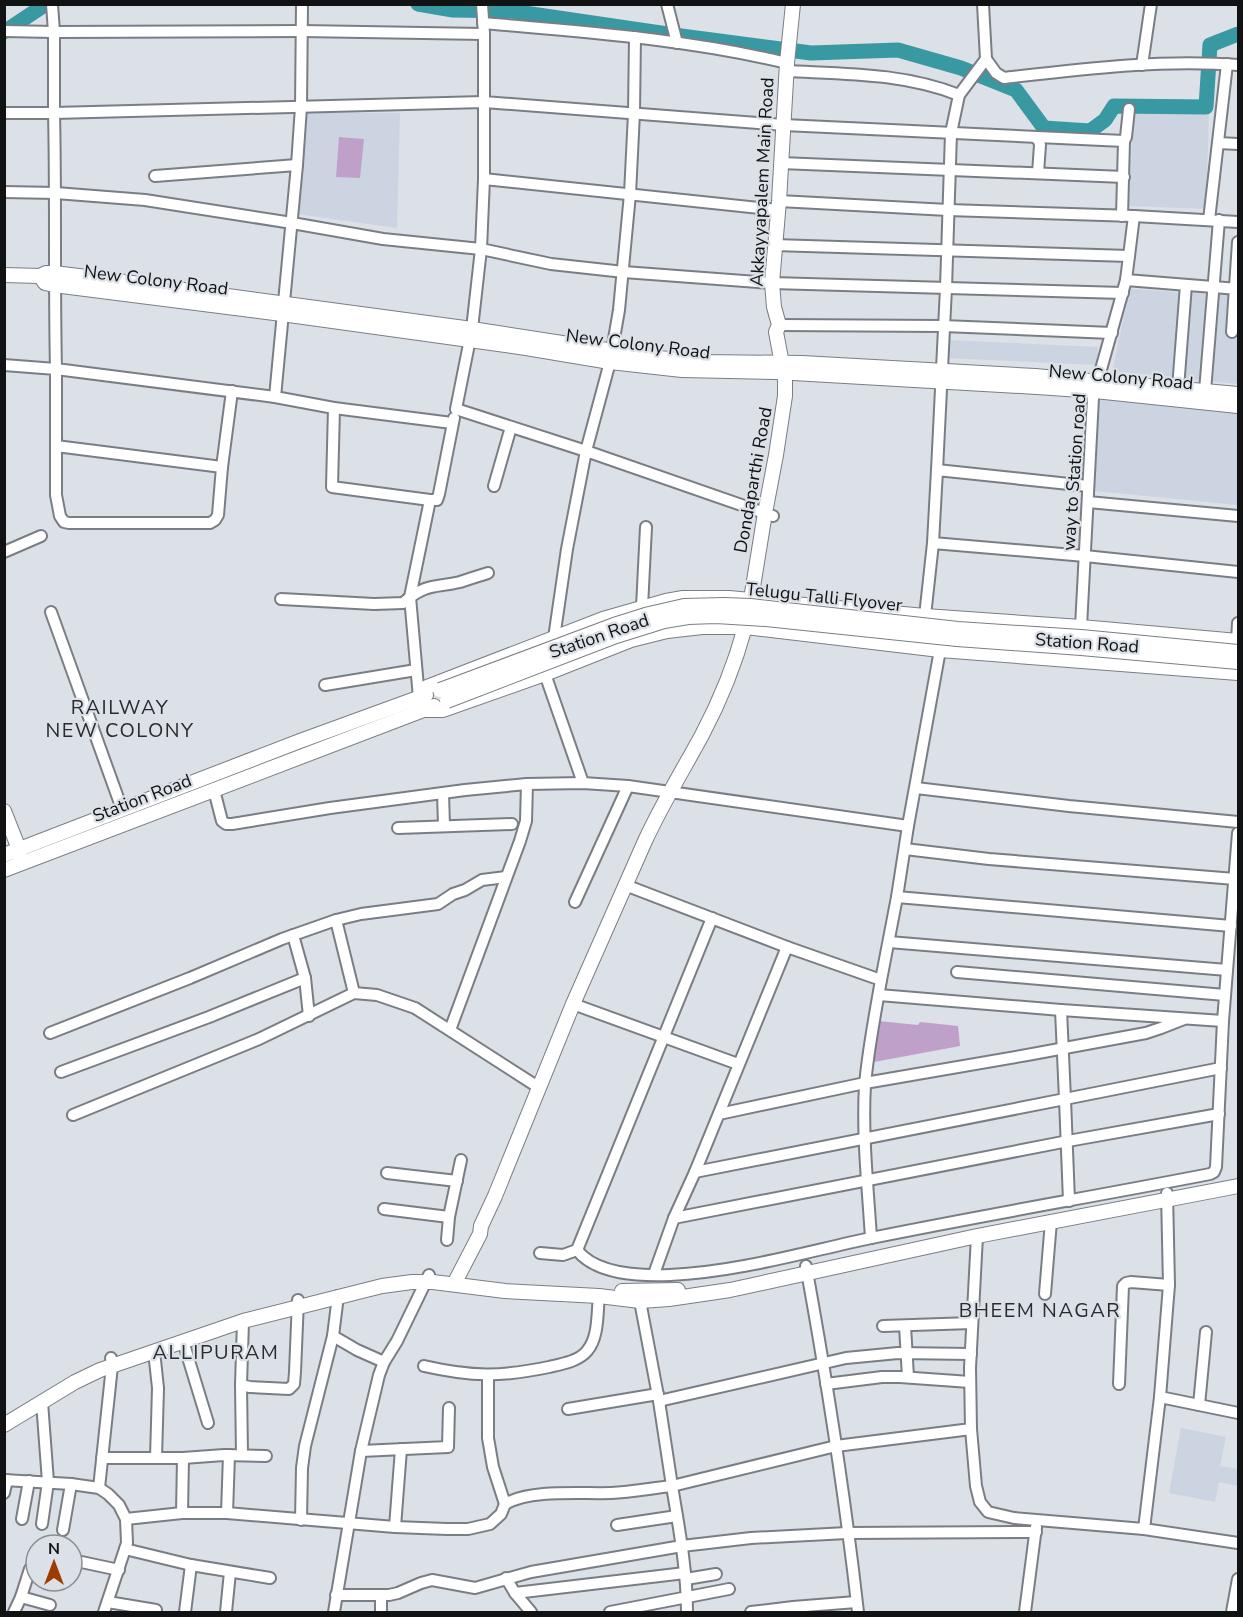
<svg xmlns="http://www.w3.org/2000/svg" width="1243" height="1617" font-family="'Nunito Sans',sans-serif">
  <rect width="100%" height="100%" fill="#dce0e7"/>
  <g fill="#ccd4e1">
    <path d="M1133 111 1209 113 1206 209 1129 206Z"/>
    <path d="M307 113H400L397 228 297 214Z"/>
    <path d="M1130 289 1238 296V384L1112 371Z"/>
    <path d="M946 340 1098 347 1097 365 945 358Z"/>
    <path d="M1100 399 1238 412V505L1094 491Z"/>
    <path d="M1181 1428 1226 1437 1220 1466 1238 1469V1486L1219 1482 1215 1502 1169 1493Z"/>
  </g>
  <g fill="#bfa0c8">
    <path d="M339 137 364 139 360 178 336 177Z"/>
    <path d="M878 1021 918 1025 920 1022 958 1026 960 1046 874 1062Z"/>
  </g>
  <g fill="none" stroke-linecap="round" stroke-linejoin="round">
    <g stroke="#3899a3" stroke-width="15">
      <path d="M418 4 453 10 511 11 681 36 811 53 898 50 961 68 1016 90 1044 128 1090 131 1105 120 1114 106 1206 107 1210 45 1238 34"/>
      <path d="M4 32 46 4"/>
    </g>
    <defs>
      <g id="minor">
        <path d="M482 4 484 34V102L784 125 1124 141"/>
        <path d="M667 4 677 43"/>
        <path d="M483 23C585 32 687 39 787 63"/>
        <path d="M4 31 54 32 52 4"/>
        <path d="M484 34 302 31 54 32V113L484 102V179L778 210"/>
        <path d="M986 59 996 73 1004 78C1082 69 1161 59 1238 65"/>
        <path d="M1142 65 1151 4"/>
        <path d="M787 71C845 74 904 73 959 95"/>
        <path d="M4 113H54C56 198 54 283 56 369L275 397 334 408 452 423"/>
        <path d="M1036 138 1039 141 1040 145 1038 173"/>
        <path d="M1218 143 1238 144"/>
        <path d="M781 163 1124 177"/>
        <path d="M155 176 297 165"/>
        <path d="M484 179 481 249 472 329 456 409 586 451 773 516"/>
        <path d="M4 192 56 193 145 200 292 223 383 239 481 249 551 264 624 272 772 283 1123 293"/>
        <path d="M779 201 948 210 1134 216 1238 222"/>
        <path d="M1122 216 1124 141 1126 137 1129 109"/>
        <path d="M1209 220 1227 64"/>
        <path d="M774 245 1129 256"/>
        <path d="M1126 280 1238 289"/>
        <path d="M779 325 943 326 1112 333"/>
        <path d="M1232 332 1238 242"/>
        <path d="M4 365 56 369V495L60 516 64 522 69 523H210L215 520 218 515 222 467 232 391"/>
        <path d="M1178 388 1186 285"/>
        <path d="M1205 391 1219 220"/>
        <path d="M275 397 297 165 301 107 302 4"/>
        <path d="M334 408 332 487 430 500H437L439 494 454 418"/>
        <path d="M56 446 222 467"/>
        <path d="M937 470 946 288 951 133 959 95 986 59 983 4"/>
        <path d="M494 486 511 427"/>
        <path d="M1088 502 1238 516"/>
        <path d="M933 543 937 470 1088 486"/>
        <path d="M4 552 41 536"/>
        <path d="M281 599 374 604 403 603C426 583 434 588 460 582 469 579 478 576 488 573"/>
        <path d="M642 607 646 527"/>
        <path d="M51 612 122 809"/>
        <path d="M925 616 933 543 1085 556 1238 572"/>
        <path d="M1081 627 1093 398 1126 280 1134 216"/>
        <path d="M554 638 567 549 586 451 610 362 619 310 630 194 634 113 635 37"/>
        <path d="M1237 641 1238 623"/>
        <path d="M545 674 583 783"/>
        <path d="M325 685 416 670"/>
        <path d="M419 698 410 597 430 500"/>
        <path d="M916 788 1069 806 1238 822"/>
        <path d="M214 790 222 821 226 824H232L330 808 465 790 527 784 583 783 628 786 908 826"/>
        <path d="M443 793 444 826"/>
        <path d="M398 828 512 824"/>
        <path d="M905 849 989 859 1235 879"/>
        <path d="M625 885 787 947 881 980C875 1015 868 1050 865 1085 862 1135 868 1189 871 1238"/>
        <path d="M897 897 1231 926"/>
        <path d="M575 902 628 786"/>
        <path d="M336 920 354 993"/>
        <path d="M293 935 305 978 309 1016"/>
        <path d="M889 942 1227 970"/>
        <path d="M787 947 695 1172 1065 1099 1069 1201"/>
        <path d="M957 972 1225 995"/>
        <path d="M881 980 897 897 908 826 940 650"/>
        <path d="M879 995 1061 1010 1223 1021"/>
        <path d="M573 1004 738 1064"/>
        <path d="M1061 1010 1065 1099 1221 1068"/>
        <path d="M450 1030 520 841 526 821 527 784"/>
        <path d="M50 1033 190 978 282 939 336 920 361 914 438 904 453 894 465 890 482 880 506 877"/>
        <path d="M61 1072 209 1017 305 978"/>
        <path d="M719 1114 865 1083 1027 1055 1146 1033 1161 1028 1184 1019"/>
        <path d="M73 1115 259 1039 354 993 377 995 415 1008 538 1087"/>
        <path d="M387 1173 457 1181"/>
        <path d="M384 1209 449 1217"/>
        <path d="M674 1218 1068 1141 1219 1114"/>
        <path d="M447 1240 449 1217 461 1160"/>
        <path d="M577 1250C596 1275 641 1276 670 1275 738 1272 805 1252 871 1238 984 1215 1097 1196 1210 1174L1214 1172 1216 1167 1223 1021 1238 833"/>
        <path d="M540 1253 563 1255 577 1250 712 918"/>
        <path d="M806 1266C827 1381 845 1497 858 1612"/>
        <path d="M654 1274 674 1218 695 1172"/>
        <path d="M1045 1294 1051 1221"/>
        <path d="M338 1296 333 1336 357 1350 384 1362"/>
        <path d="M243 1321 241 1385 250 1387 289 1389 294 1384 295 1372 298 1300"/>
        <path d="M883 1326 972 1323"/>
        <path d="M905 1326 908 1377"/>
        <path d="M183 1341 208 1423"/>
        <path d="M154 1351 158 1388 156 1458"/>
        <path d="M424 1366C472 1377 501 1377 549 1367 562 1364 579 1361 587 1351 599 1337 597 1313 599 1296"/>
        <path d="M488 1375V1438L493 1467 505 1504"/>
        <path d="M826 1384 882 1377H900L970 1382"/>
        <path d="M1119 1384 1123 1286 1126 1283 1131 1282 1169 1285"/>
        <path d="M241 1385 242 1455"/>
        <path d="M1160 1397 1169 1285 1167 1193"/>
        <path d="M659 1401 846 1358 898 1353 971 1354"/>
        <path d="M1199 1405 1206 1332"/>
        <path d="M568 1409 658 1394"/>
        <path d="M971 1429 976 1486 980 1502 988 1512 1014 1518 1144 1529 1238 1543"/>
        <path d="M361 1451 448 1447 449 1408"/>
        <path d="M102 1458H183L224 1455 266 1456"/>
        <path d="M4 1480 71 1484 99 1488 108 1494 119 1505 126 1519 127 1543 104 1612"/>
        <path d="M99 1488 112 1366 111 1358"/>
        <path d="M4 1493 7 1480"/>
        <path d="M182 1513 183 1458"/>
        <path d="M227 1513 229 1455"/>
        <path d="M22 1519 29 1481"/>
        <path d="M126 1519 182 1513H227L395 1527 447 1529H468L490 1524 501 1514 505 1504C531 1489 581 1494 611 1493 632 1492 652 1488 672 1486L659 1401 640 1301"/>
        <path d="M301 1520 302 1468 305 1446 333 1336"/>
        <path d="M42 1524 48 1482 42 1402"/>
        <path d="M617 1525 677 1516"/>
        <path d="M395 1527 401 1449"/>
        <path d="M1144 1529 1160 1397 1238 1413"/>
        <path d="M63 1530 71 1484"/>
        <path d="M125 1549 191 1565 270 1578"/>
        <path d="M72 1560 119 1570"/>
        <path d="M506 1578 515 1593 531 1612"/>
        <path d="M686 1579 716 1574"/>
        <path d="M515 1593 685 1573"/>
        <path d="M336 1595H389L398 1593 421 1583 432 1580 475 1588 531 1572 682 1546 751 1538 847 1533 1036 1532"/>
        <path d="M21 1597 50 1605"/>
        <path d="M108 1602 156 1610"/>
        <path d="M14 1612 21 1597 30 1569"/>
        <path d="M185 1612 191 1565"/>
        <path d="M226 1612 230 1572"/>
        <path d="M334 1612 361 1451 379 1375 384 1362 397 1341 429 1275"/>
        <path d="M381 1612V1595"/>
        <path d="M610 1612 729 1589"/>
        <path d="M687 1612C687 1570 679 1528 672 1486L836 1446 971 1429 970 1368 977 1236"/>
        <path d="M751 1612 793 1607 856 1602"/>
        <path d="M1025 1612 1036 1527"/>
        <path d="M1232 1612 1238 1579"/>
      </g>
      <g id="major">
        <path d="M4 275 40 276 46 273H54L103 279 472 329 659 358 700 362 802 363 1035 376 1238 394"/>
        <path d="M40 276 45 283 54 285 282 314 526 348 610 362 682 370 776 372 1037 387 1095 391 1238 406"/>
        <path d="M753 600 752 593 765 513 776 455 785 396V380L776 332 779 325 774 307 772 283 779 201 787 63 793 4"/>
        <path d="M419 698 427 687 603 619 666 601 683 598H729L925 616 1081 627 1238 641"/>
        <path d="M427 710H443L545 674 631 640 667 631 702 627H745L940 650 1238 673"/>
        <path d="M4 811 19 849V857"/>
        <path d="M4 855 300 741 426 695"/>
        <path d="M4 870 434 706"/>
        <path d="M454 1284 480 1234 481 1226 495 1196 573 1004 645 841C662 804 683 770 702 735 720 701 735 664 745 627"/>
        <path d="M622 1291 678 1290"/>
        <path d="M4 1425 75 1382 100 1370 243 1321 382 1286 412 1282H433L505 1291 599 1296 640 1301 669 1299 730 1290 977 1236 1238 1186"/>
      </g>
    </defs>
    <use href="#minor" stroke="#7a7e84" stroke-width="14"/>
    <use href="#major" stroke="#7a7e84" stroke-width="16"/>
    <use href="#minor" stroke="#fff" stroke-width="10"/>
    <use href="#major" stroke="#fff" stroke-width="14"/>
    <defs>
      <g id="major-bridge">
        <path d="M440 690 614 625 649 614 684 606 724 605 751 606 958 629 1081 637 1238 652"/>
        <path d="M447 701 616 636 664 621 688 617 716 616 766 619 957 639 1081 648 1238 662"/>
      </g>
    </defs>
    <use href="#major-bridge" stroke="#7a7e84" stroke-width="16" stroke-linecap="butt"/>
    <use href="#major-bridge" stroke="#fff" stroke-width="14"/>
  </g>
  <g text-anchor="middle" stroke-width="4.5" stroke-linejoin="round" paint-order="stroke">
    <g font-size="18" fill="#101214" stroke="#dce0e7">
      <text transform="translate(762 182) rotate(-87)" y="6">Akkayyapalem Main Road</text>
      <text transform="translate(156 280) rotate(7)" y="6">New Colony Road</text>
      <text transform="translate(638 344) rotate(7)" y="6">New Colony Road</text>
      <text transform="translate(1121 377) rotate(5)" y="6">New Colony Road</text>
      <text transform="translate(1074 472) rotate(-86)" y="6">way to Station road</text>
      <text transform="translate(753 480) rotate(-80)" y="6">Dondaparthi Road</text>
      <text transform="translate(824 597) rotate(6)" y="6">Telugu Talli Flyover</text>
      <text transform="translate(599 636) rotate(-19)" y="6">Station Road</text>
      <text transform="translate(1087 643) rotate(4)" y="6">Station Road</text>
      <text transform="translate(142 798) rotate(-21)" y="6">Station Road</text>
    </g>
    <g font-size="20" letter-spacing="1.5" fill="#282c31" stroke="#dce0e7">
      <text x="120" y="714">RAILWAY<tspan x="120" dy="23">NEW COLONY</tspan></text>
      <text x="1040" y="1317">BHEEM NAGAR</text>
      <text x="216" y="1359">ALLIPURAM</text>
    </g>
  </g>
  <rect width="1243" height="1617" fill="none" stroke="#101214" stroke-width="12"/>
  <g transform="translate(54 1563)"><circle r="28" fill="#dce0e7" stroke="#8a8e93" stroke-width="1.5"/>
  <path d="M0-4.5L10 22L0 15L-10 22Z" fill="#9e3b00"/>
  <text y="-9" font-size="16" font-weight="bold" text-anchor="middle" fill="#101214">N</text>
  </g>
</svg>
